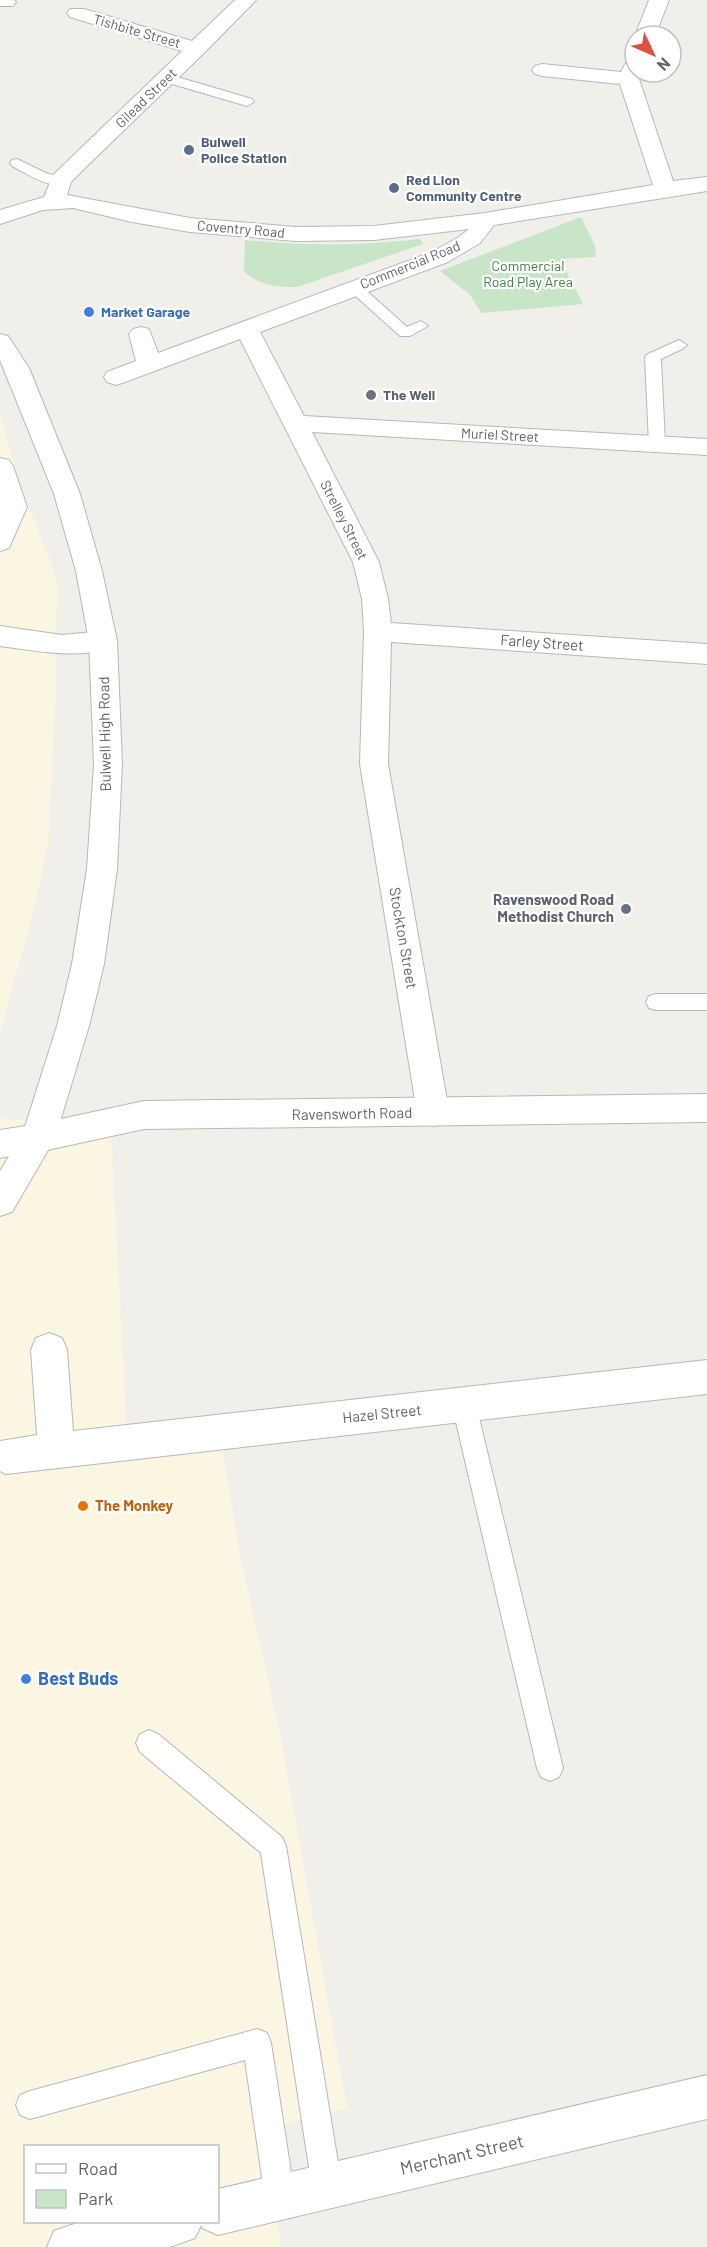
<svg xmlns="http://www.w3.org/2000/svg" width="707" height="2247" font-family="Barlow,sans-serif">
  <rect width="100%" height="100%" fill="#f0efe9"/>
  <g fill="#fbf6e2" fill-rule="evenodd">
    <path d="M0 413 20 484 57 579 56 691 48 846 29 929 0 1032Z"/>
    <path d="M0 1119 61 1121 111 1131 128 1454 221 1440 241 1561 279 1728 347 2108 264 2128 281 2247H0ZM26 2146H218V2222H26Z"/>
  </g>
  <g fill="#c8e5c8">
    <path d="M581 217 595 246 596 257 560 259 583 304 482 313 470 295 440 271Z"/>
    <path d="M420 239 423 244 297 287C277 287 259 286 244 271L245 240C307 246 358 246 420 239Z"/>
  </g>
  <g fill="none" stroke-linecap="round" stroke-linejoin="round">
    <defs>
      <g id="service">
        <path d="M167 74 252 99 254 102 247 106 162 81 160 78Z"/>
        <path d="M17 159 48 174 66 177 68 180C54 193 26 173 12 166L10 163 12 160Z"/>
        <path d="M355 284 360 285 407 327 421 321 428 326 410 336H400L350 291 348 288 350 285Z"/>
        <path d="M679 340 687 345 684 348 661 359 665 444 657 449 649 444 645 357 648 354Z"/>
        <path d="M656 994H707V1010H656L649 1008 646 1002 649 996Z"/>
        <path d="M464 1394 472 1397 476 1405 563 1768 559 1777 550 1781 541 1777 537 1768 452 1405 456 1397Z"/>
        <path d="M149 1730 158 1734 282 1837 286 1846 342 2187 337 2197 327 2202 317 2197 312 2187 261 1853 140 1752 136 1743 140 1734Z"/>
        <path d="M257 2029 267 2033 271 2043 295 2198 290 2208 280 2213 270 2208 265 2198 245 2060 30 2119 20 2115 16 2105 20 2095 30 2091Z"/>
      </g>
      <g id="minor">
        <path d="M0 0H14L16 2 13 6H0Z"/>
        <path d="M235 0H256L204 53 89 164 71 182 67 195 190 218 296 227 374 226 485 213 653 185 620 84 542 76 535 74 532 70 535 66 542 64 621 72 628 59 635 57V72H642L639 79 673 181 707 177V191L494 225 480 243 448 262 260 332 304 416 707 439V455L312 432 379 562 388 599 391 623 707 644V664L391 642 388 764 449 1112 445 1122 433 1126 421 1122 417 1112 360 764 364 632 362 599 353 562 240 339 125 382 116 385 107 382 104 377 107 372 136 361 129 334 133 329 141 327 149 329 158 353 432 252 459 237 469 229 374 240 296 241 190 232 132 222 73 208 43 210 0 224V210L44 197 53 175 182 51 70 17 67 13 70 9H84L192 41Z"/>
        <path d="M649 0H669L655 36H635Z"/>
        <path d="M0 458 9 460 13 466 27 507 9 548 0 551Z"/>
        <path d="M0 626 62 635 103 631 113 634 117 641 113 648C75 659 38 651 0 646Z"/>
        <path d="M38 1124 50 1128 55 1138 50 1148 0 1158V1130Z"/>
        <path d="M49 1333 62 1338 67 1350 73 1431 707 1360V1394L6 1474 0 1471V1441L37 1435 31 1350 36 1338Z"/>
        <path d="M707 2075V2119L218 2235 202 2228 201 2225 195 2238 170 2247H47L54 2231 80 2222H218V2189Z"/>
      </g>
      <path id="tertiary" d="M707 1094V1122L144 1129 38 1152 26 1148 21 1138 26 1128 38 1124 144 1101Z"/>
      <path id="secondary" d="M0 334 8 336 29 368 80 494 102 571 117 641 122 764 117 869 104 964 89 1026 55 1138 12 1212 0 1216V1171L23 1133 57 1026 72 964 87 869 94 764 89 641 76 571 54 494 0 360Z"/>
    </defs>
    <use href="#service" stroke="#b5b8bb" stroke-width="2"/>
    <use href="#minor" stroke="#b5b8bb" stroke-width="2"/>
    <use href="#tertiary" stroke="#b5b8bb" stroke-width="2"/>
    <use href="#secondary" stroke="#b5b7bb" stroke-width="2"/>
    <use href="#service" fill="#fff" fill-rule="evenodd"/>
    <use href="#minor" fill="#fff" fill-rule="evenodd"/>
    <use href="#tertiary" fill="#fff" fill-rule="evenodd"/>
    <use href="#secondary" fill="#fff" fill-rule="evenodd"/>
  </g>
  <g fill="#5c6f8a" stroke="#fff" stroke-width="2">
    <circle cx="189" cy="150" r="6"/>
    <circle cx="394" cy="188" r="6"/>
  </g>
  <g fill="#3f7fe0" stroke="#fff" stroke-width="2">
    <circle cx="89" cy="312" r="6"/>
    <circle cx="26" cy="1679" r="6"/>
  </g>
  <g fill="#6b7280" stroke="#fff" stroke-width="2">
    <circle cx="371" cy="395" r="6"/>
    <circle cx="626" cy="909" r="6"/>
  </g>
  <circle fill="#e8710a" stroke="#fff" stroke-width="2" cx="83" cy="1506" r="6"/>
  <g text-anchor="middle" stroke-width="4.5" stroke-linejoin="round" paint-order="stroke">
    <g font-size="14" fill="#606367" stroke="#fff">
      <text transform="translate(137 31) rotate(16)" y="5">Tishbite Street</text>
      <text transform="translate(146 98) rotate(-44)" y="5">Gilead Street</text>
      <text transform="translate(241 229) rotate(5)" y="5">Coventry Road</text>
      <text transform="translate(410 265) rotate(-22)" y="5">Commercial Road</text>
      <text transform="translate(500 435) rotate(3)" y="5">Muriel Street</text>
      <text transform="translate(344 520) rotate(63)" y="5">Strelley Street</text>
    </g>
    <g font-size="14" font-weight="bold" fill="#4e5e75" stroke="#fff" text-anchor="start">
      <text x="201" y="147">Bulwell<tspan x="201" dy="16">Police Station</tspan></text>
      <text x="406" y="185">Red Lion<tspan x="406" dy="16">Community Centre</tspan></text>
    </g>
    <g font-size="14" fill="#3d8141" stroke="#fff">
      <text x="528" y="271">Commercial<tspan x="528" dy="16">Road Play Area</tspan></text>
    </g>
    <g font-size="14" font-weight="bold" fill="#366cbe" stroke="#fff" text-anchor="start">
      <text x="101" y="317">Market Garage</text>
    </g>
    <g font-size="14" font-weight="bold" fill="#5b616d" stroke="#fff" text-anchor="start">
      <text x="383" y="400">The Well</text>
    </g>
    <g font-size="15" fill="#606367" stroke="#fff">
      <text transform="translate(542 643) rotate(4)" y="5">Farley Street</text>
      <text transform="translate(105 734) rotate(-91)" y="5">Bulwell High Road</text>
      <text transform="translate(403 938) rotate(80)" y="5">Stockton Street</text>
      <text transform="translate(352 1114) rotate(-1)" y="5">Ravensworth Road</text>
      <text transform="translate(382 1414) rotate(-6)" y="5">Hazel Street</text>
    </g>
    <g font-size="15" font-weight="bold" fill="#5b616d" stroke="#fff" text-anchor="end">
      <text x="614" y="905">Ravenswood Road<tspan x="614" dy="17">Methodist Church</tspan></text>
    </g>
    <g font-size="15" font-weight="bold" fill="#c56008" stroke="#fff" text-anchor="start">
      <text x="95" y="1511">The Monkey</text>
    </g>
    <g font-size="18" font-weight="bold" fill="#366cbe" stroke="#fff" text-anchor="start">
      <text x="38" y="1685">Best Buds</text>
    </g>
    <g font-size="18" fill="#606367" stroke="#fff">
      <text transform="translate(462 2155) rotate(-13)" y="6">Merchant Street</text>
    </g>
  </g>
  <rect x="24" y="2145" width="195" height="78" fill="#ffffff" stroke="#bfc1c2" stroke-width="1.5"/>
  <rect x="36" y="2164" width="30" height="9" fill="#ffffff" stroke="#bfc1c2" stroke-width="1.5"/>
  <text x="78" y="2175" font-size="18" fill="#606367">Road</text>
  <rect x="36" y="2190" width="30" height="18" fill="#c8e5c8" stroke="#bfc1c2" stroke-width="1.5"/>
  <text x="78" y="2205" font-size="18" fill="#606367">Park</text>
  <g transform="translate(653 54) rotate(134)"><circle r="28" fill="#ffffff" stroke="#bfc1c2" stroke-width="1.5"/>
  <path d="M0-4.5L10 22L0 15L-10 22Z" fill="#db5244"/>
  <text y="-9" font-size="16" font-weight="bold" text-anchor="middle" fill="#606367">N</text>
  </g>
</svg>
